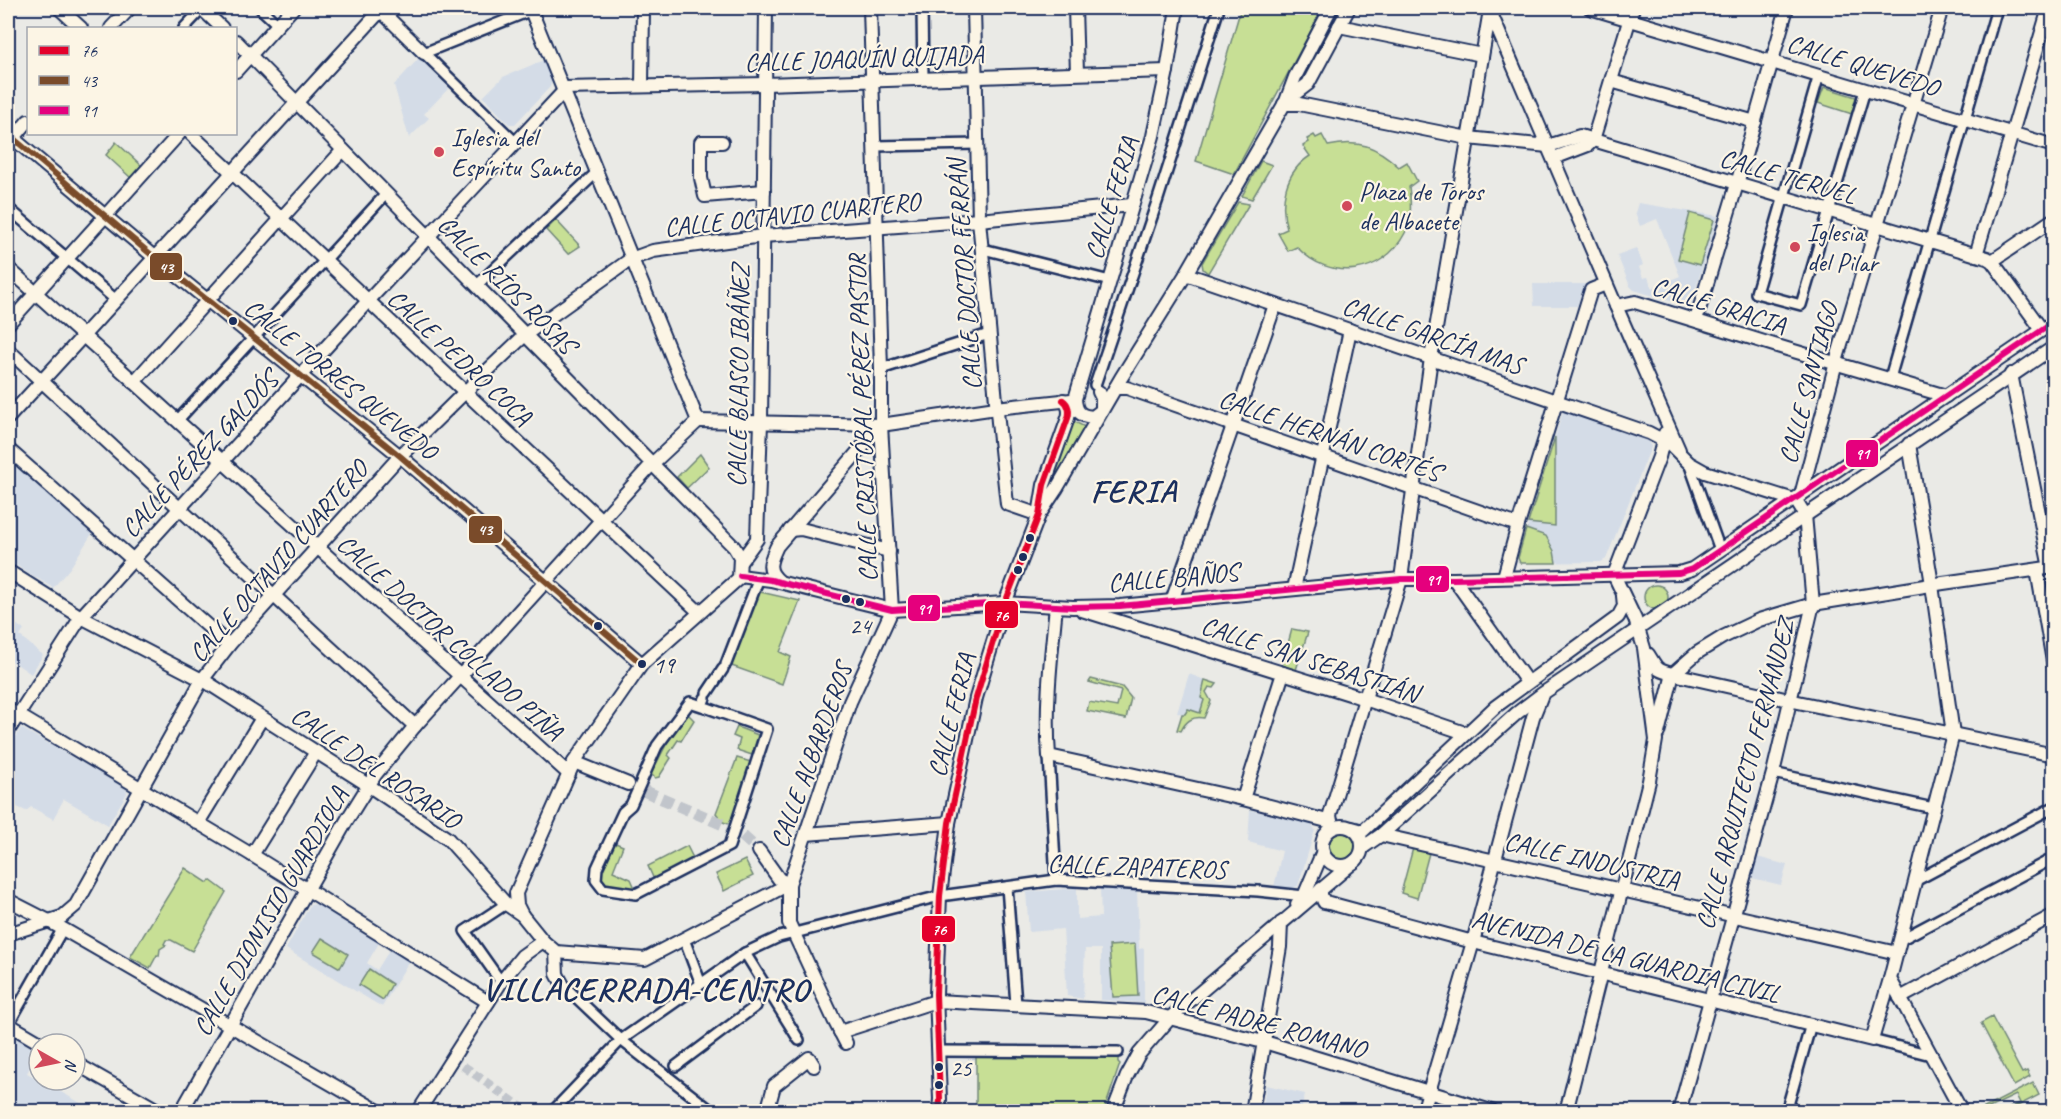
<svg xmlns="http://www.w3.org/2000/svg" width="2061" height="1119" font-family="Caveat,sans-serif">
  <rect width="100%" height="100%" fill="#eaeae6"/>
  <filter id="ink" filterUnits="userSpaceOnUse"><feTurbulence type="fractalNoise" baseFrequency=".0167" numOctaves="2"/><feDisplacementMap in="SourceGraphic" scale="12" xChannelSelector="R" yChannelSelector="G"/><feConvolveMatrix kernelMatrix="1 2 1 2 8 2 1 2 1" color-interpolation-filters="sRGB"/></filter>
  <g filter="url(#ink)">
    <g fill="#d4dce7">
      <path d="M419 58 449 88 424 114 429 118 409 138 394 85Z"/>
      <path d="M544 60 552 81 550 87 515 124H509L483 97 503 77Z"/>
      <path d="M1638 203 1718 216 1691 304 1687 306 1634 290 1630 286 1617 255 1636 248 1643 265 1639 267 1643 278 1648 277 1652 288 1680 276 1657 219 1640 226 1635 213Z"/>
      <path d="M1533 284H1585L1577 306H1534Z"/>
      <path d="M1563 411 1648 441 1651 447 1606 559 1601 562 1520 563 1518 558Z"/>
      <path d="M8 460 93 532 70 568 53 588 8 560Z"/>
      <path d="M8 618 24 630 20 636 43 655 31 674 8 658Z"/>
      <path d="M1189 674 1205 680 1201 697 1204 700 1200 713 1185 714 1177 713Z"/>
      <path d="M21 728 126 788 127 793 108 825 64 799 53 819 31 807 26 811 8 803V749Z"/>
      <path d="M1250 810 1312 824 1315 830 1298 886 1293 888 1274 887 1282 851 1248 842Z"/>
      <path d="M1757 857 1787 865 1781 885 1752 878Z"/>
      <path d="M1077 888V919L1101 917 1100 889H1137L1139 949 1144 948V1003L1101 1000V949H1085L1083 999 1067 996 1063 929 1029 932 1026 892Z"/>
      <path d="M317 904 379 943 367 963 371 966 377 970 390 949 409 961 382 1007 286 949 310 905Z"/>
      <path d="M17 1039 38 1051 27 1073 95 1111H8V1047L11 1041Z"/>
      <path d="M1266 1085 1305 1094 1301 1111H1286L1263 1106Z"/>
    </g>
    <g fill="#c7df95" stroke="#71877a" stroke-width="1.5">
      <path d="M1241 8H1323L1234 174 1196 161Z"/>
      <path d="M1824 87 1856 97 1852 114 1818 103Z"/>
      <path d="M1314 135 1316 138 1322 135 1328 146C1359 139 1376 146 1399 167L1407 162 1417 181 1409 187C1411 203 1412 219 1405 233 1383 276 1329 282 1297 247L1288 251 1278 233 1287 229C1279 202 1285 172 1310 156L1303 146 1309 142 1307 139Z"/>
      <path d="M116 142 142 166 131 178 106 155Z"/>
      <path d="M1261 161 1272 165 1252 199 1242 196Z"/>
      <path d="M1238 202 1249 204 1208 273 1203 269 1202 263Z"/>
      <path d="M1690 213 1714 220 1700 265 1678 259Z"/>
      <path d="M556 220 580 246 568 254 546 230Z"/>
      <path d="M1073 421 1087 428 1054 485H1052L1050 483Z"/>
      <path d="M1555 437V526L1528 523Z"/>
      <path d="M700 454 709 467 687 488 677 477Z"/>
      <path d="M1526 529 1546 536 1554 551 1556 563H1520L1518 558Z"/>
      <circle cx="1656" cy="597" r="12"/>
      <path d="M756 591 800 601 780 652 791 657 782 684 729 665 747 622Z"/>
      <path d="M1292 629 1308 632 1296 670 1282 665Z"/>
      <path d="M1091 679 1122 687 1131 698 1126 719 1087 711 1089 702 1117 707 1121 691 1089 682Z"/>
      <path d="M1205 680 1217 684 1214 688 1209 687 1206 692 1211 701 1204 718C1192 716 1186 721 1181 731L1177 730 1182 714H1185L1188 709 1200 713 1204 700 1201 698Z"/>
      <path d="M688 714 694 720 681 741 678 740 668 755 671 758 659 777 655 778 651 774 667 743Z"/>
      <path d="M737 727 758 735 752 755 737 750 740 739 733 736Z"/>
      <path d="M737 758 751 762 734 817 729 824 723 822 716 813Z"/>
      <circle cx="1342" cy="846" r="13"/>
      <path d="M613 842 623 846 613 871 631 879 635 888 632 890 608 887 600 880V873Z"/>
      <path d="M687 846 695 862 655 882 648 866Z"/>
      <path d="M1413 848 1429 853 1417 898 1401 893Z"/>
      <path d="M745 860 753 876 724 891 716 874Z"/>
      <path d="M185 868 208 883 210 880 226 892 192 951 171 940H166L164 944 166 945 160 949 159 956 157 955 150 968 130 957Z"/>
      <path d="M322 938 348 954 340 968 313 952Z"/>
      <path d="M1135 944 1138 996 1113 997 1109 946Z"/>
      <path d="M369 969 392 984 383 1000 359 985Z"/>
      <path d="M1992 1017 2022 1073 2027 1071 2030 1077 2014 1086 1981 1023Z"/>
      <path d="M976 1049H1118V1062L1120 1064 1104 1111 967 1112 976 1108Z"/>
      <path d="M2033 1083 2039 1095 2008 1111H2004L2020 1103 2016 1095 1985 1110 1984 1108Z"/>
    </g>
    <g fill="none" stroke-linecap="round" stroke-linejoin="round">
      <g stroke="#c1c5cb" stroke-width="9" stroke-dasharray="9 4.5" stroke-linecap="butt">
        <path d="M756 1006 770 998"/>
        <path d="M452 1058 528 1112"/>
      </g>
      <path stroke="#c1c5cb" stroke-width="12" stroke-dasharray="12 6" stroke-linecap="butt" d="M628 784 736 830 759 851"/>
      <defs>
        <g id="pedestrian">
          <path d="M260 8 277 24"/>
          <path d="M922 8 923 79"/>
          <path d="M184 28 202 9"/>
          <path d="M1819 75 1756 293 1801 305 1865 90"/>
          <path d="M515 142 424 53 537 8"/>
          <path d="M875 146 978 144"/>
          <path d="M8 208 116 300"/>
          <path d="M983 249 1110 281"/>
          <path d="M477 285 596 173"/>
          <path d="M881 369 989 334"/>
          <path d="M1891 379 1892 371 1997 8"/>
          <path d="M1095 385 1158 199 1219 8"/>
          <path d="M177 421 386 194"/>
          <path d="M1689 463 1720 550"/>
          <path d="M726 664 759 578"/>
          <path d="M707 693 723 669"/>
          <path d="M702 706 767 729 729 846 636 894 603 889 596 880 597 868 623 812 631 805 657 746 690 702 702 706 705 698"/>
          <path d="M1049 756 1056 880"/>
          <path d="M1773 773 1933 808"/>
          <path d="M1915 881 2054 807"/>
          <path d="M1007 887 1016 1004"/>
          <path d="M684 939 701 984"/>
          <path d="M1900 940 2054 858"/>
          <path d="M745 953 799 1040"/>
          <path d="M501 982 465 931 506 904"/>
          <path d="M563 985 621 1040 713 1112"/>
          <path d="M8 1025 62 930"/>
          <path d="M1872 1040 1931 1055"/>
          <path d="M938 1051 1118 1052"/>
          <path d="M676 1066 756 1006"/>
          <path d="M552 1112 621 1040 745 953 779 937 940 896 1056 880 1258 891 1304 896"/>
          <path d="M1786 1112 1811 1024"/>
        </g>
        <g id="minor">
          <path d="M59 8 81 28"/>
          <path d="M201 8 222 28"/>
          <path d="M378 8 424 53"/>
          <path d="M530 8 698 421"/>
          <path d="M974 8 979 220 998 422 1007 504 1039 515"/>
          <path d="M1075 8 1077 73"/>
          <path d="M1590 8 2054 146"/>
          <path d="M1489 9 1616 306 1679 450"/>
          <path d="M1339 26 1482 55"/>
          <path d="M111 28 130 8"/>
          <path d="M236 41 734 547 740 557 739 578 642 664 574 762 516 893 517 905 522 915"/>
          <path d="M236 71 293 8"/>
          <path d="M1611 81 1755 122"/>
          <path d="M642 86 643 8"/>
          <path d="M563 88 765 84 1167 71"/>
          <path d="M1287 100 1308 84 1349 8"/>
          <path d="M1284 104H1299L1468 138 1548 146 1580 136 1987 258 1992 261 2042 330"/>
          <path d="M8 134 154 257 400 456 642 664"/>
          <path d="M191 134 699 612"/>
          <path d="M722 142H701V178L705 196 764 191"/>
          <path d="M8 145 28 121"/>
          <path d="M1554 158 1588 145 1593 140 1633 8"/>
          <path d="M1976 255 2049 8"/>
          <path d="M1992 261 2054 219"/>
          <path d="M8 268 569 774"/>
          <path d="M1186 274 1649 433 1670 444 1689 463 1705 472 1794 500 1797 502 1805 515 1813 604 1773 773 1679 1112"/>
          <path d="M1616 306 1635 302 1787 349 1946 396"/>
          <path d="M1696 320 1737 184 1787 8"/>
          <path d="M8 324 179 134"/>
          <path d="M8 350 415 726"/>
          <path d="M2011 374 2050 568"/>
          <path d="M134 382 343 150"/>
          <path d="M1115 388H1127L1518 525"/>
          <path d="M1099 392 1102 398V410L1093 417C1080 416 1076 412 1075 399L1153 136 1167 71 1177 8"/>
          <path d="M8 418 383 8"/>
          <path d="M698 421 881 425 996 408 1071 400"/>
          <path d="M1909 444 1931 578 1953 734 1890 979 1962 1112"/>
          <path d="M8 449 229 645"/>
          <path d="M1801 495 1838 355 1942 8"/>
          <path d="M1041 512 1057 488 1121 378 1186 274 1286 101 1295 77 1331 8"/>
          <path d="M790 530 801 529 889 551"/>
          <path d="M741 561 757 539 761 422 766 8"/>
          <path d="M2037 570 2054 667"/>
          <path d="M8 571 81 617 208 683 368 785 448 839 506 904 522 915 543 941 556 952"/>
          <path d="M1614 575 1659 457 1665 433"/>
          <path d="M740 576 771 580 892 610 1005 603 1073 607 1120 606 1401 579H1454L1679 573 1692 569 1720 550 2054 322"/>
          <path d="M1504 577 1518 525 1591 290 1606 284"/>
          <path d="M1454 579 1527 682"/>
          <path d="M780 582C765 570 770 561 777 546L881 425"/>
          <path d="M1294 589 1350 330"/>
          <path d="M1172 601 1275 305"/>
          <path d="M1056 606C1051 657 1045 706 1049 756L1243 799 1331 822"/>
          <path d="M1082 610 1353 695 1465 733"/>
          <path d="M1648 654C1657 668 1655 670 1673 674L1798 702 2054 755"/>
          <path d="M8 709 252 855 488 1002"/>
          <path d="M8 731 81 617 368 301 564 91"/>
          <path d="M1658 733 1673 674 1697 653 1723 637 1759 620 1813 604 1943 583 2054 567"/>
          <path d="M574 762 628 784"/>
          <path d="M1243 799 1283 673"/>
          <path d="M198 823 262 718"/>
          <circle cx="1342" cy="846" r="20"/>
          <path d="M1332 828 1330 815 1401 579 1431 358 1490 10"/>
          <path d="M1352 828 1363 831 1495 707 1618 617 1624 606 1623 596"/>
          <path d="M806 834 949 823"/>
          <path d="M1381 835 1897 953"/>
          <path d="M1362 848 1381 835 1517 713 1542 694 2054 347"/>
          <path d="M759 851 779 879 789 884"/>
          <path d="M252 855 316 752"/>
          <path d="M1321 889V895L1324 902 1329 903 1473 942 1872 1040 1890 979"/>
          <path d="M8 900 49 921 380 1112"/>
          <path d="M1297 904 1304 896 1323 851"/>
          <path d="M8 934 62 917 76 905 202 680 229 645 400 456 465 392 526 334 631 259 653 251 763 236 979 220 1132 205"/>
          <path d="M556 952 645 959 789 884"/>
          <path d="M556 952 557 974 563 985"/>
          <path d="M1900 998 2054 915"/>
          <path d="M8 1024 42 1044"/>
          <path d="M840 1032 936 1001 1146 1012 1271 1044 1494 1112"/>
          <path d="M846 1043 834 1020 789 923V884L850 702 892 610 881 425V369L870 8"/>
          <path d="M75 1063 161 1112"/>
          <path d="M181 1112 347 820 375 775 415 726 652 464 698 421"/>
          <path d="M418 1112 501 982 522 956 543 941"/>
          <path d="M767 1112 774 1086 809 1058 814 1066"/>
          <path d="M939 1112 940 1099 936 994 940 896 949 823 976 698 988 658 1005 603 1039 515 1044 485 1068 418C1070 412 1069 404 1063 400"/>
          <path d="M1113 1112 1127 1076 1139 1054 1171 1017 1356 860"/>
          <path d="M1252 1112 1280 947 1281 923"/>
          <path d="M1423 1112 1473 942 1533 717 1541 697"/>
          <path d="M1566 1112 1649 781 1656 740 1644 648 1635 619 1614 575"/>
        </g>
      </defs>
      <use href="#pedestrian" stroke="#1b2f5e" stroke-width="14"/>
      <use href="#minor" stroke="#1b2f5e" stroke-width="16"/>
      <use href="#pedestrian" stroke="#fcf5e5" stroke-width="9"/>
      <use href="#minor" stroke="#fcf5e5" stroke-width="12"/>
      <defs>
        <path id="bus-1" d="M939 1112 940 1099 936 994 940 896 949 823 976 698 988 658 1005 603 1039 515 1044 485 1068 418C1070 412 1069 404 1063 400"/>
        <path id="bus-2" d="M8 134 154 257 400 456 642 664"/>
        <path id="bus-3" d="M740 576 771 580 892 610 1005 603 1073 607 1120 606 1401 579H1454L1679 573 1692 569 1720 550 2054 322"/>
      </defs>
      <use href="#bus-1" stroke="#fcf5e5" stroke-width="10"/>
      <use href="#bus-2" stroke="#fcf5e5" stroke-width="10"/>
      <use href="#bus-3" stroke="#fcf5e5" stroke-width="10"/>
      <use href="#bus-1" stroke="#e4002b" stroke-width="6"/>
      <use href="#bus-2" stroke="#7a4b2a" stroke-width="6"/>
      <use href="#bus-3" stroke="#e5007d" stroke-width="6"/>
    </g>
  </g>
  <g fill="#d1495b" stroke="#fcf5e5" stroke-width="2">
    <circle cx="439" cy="152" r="6"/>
    <circle cx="1347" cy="206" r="6"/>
    <circle cx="1795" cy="247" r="6"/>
  </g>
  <g fill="#1b2f5e" stroke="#fcf5e5" stroke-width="2">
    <circle cx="233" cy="321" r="5"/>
    <circle cx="1030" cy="538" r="5"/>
    <circle cx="1023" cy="557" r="5"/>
    <circle cx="1018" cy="570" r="5"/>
    <circle cx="846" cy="599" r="5"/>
    <circle cx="860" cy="602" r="5"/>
    <circle cx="598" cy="626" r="5"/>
    <circle cx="642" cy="664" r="5"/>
    <circle cx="939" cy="1067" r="5"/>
    <circle cx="939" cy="1085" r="5"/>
  </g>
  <g text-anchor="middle" stroke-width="4.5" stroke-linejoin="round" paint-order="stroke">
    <g font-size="24" fill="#1b2f5e" stroke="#fcf5e5" text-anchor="start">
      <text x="860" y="634" text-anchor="middle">24</text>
      <text x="653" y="673">19</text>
      <text x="950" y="1076">25</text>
    </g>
    <g font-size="26" fill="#1b2f5e" stroke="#fcf5e5">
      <text transform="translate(864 58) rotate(-2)" y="9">CALLE JOAQUÍN QUIJADA</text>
      <text transform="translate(1863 65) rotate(17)" y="9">CALLE QUEVEDO</text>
      <text transform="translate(1788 176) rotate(16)" y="9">CALLE TERUEL</text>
      <text transform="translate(1111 198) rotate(-73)" y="9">CALLE FERIA</text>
      <text transform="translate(792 214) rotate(-6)" y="9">CALLE OCTAVIO CUARTERO</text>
      <text transform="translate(964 275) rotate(-94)" y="9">CALLE DOCTOR FERRÁN</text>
      <text transform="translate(507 284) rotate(45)" y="9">CALLE RÍOS ROSAS</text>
      <text transform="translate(1719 305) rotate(17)" y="9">CALLE GRACIA</text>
      <text transform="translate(1433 335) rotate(19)" y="9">CALLE GARCÍA MAS</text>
      <text transform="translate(460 357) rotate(43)" y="9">CALLE PEDRO COCA</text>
      <text transform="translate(738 376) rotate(-89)" y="9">CALLE BLASCO IBÁÑEZ</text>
      <text transform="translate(341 379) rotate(39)" y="9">CALLE TORRES QUEVEDO</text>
      <text transform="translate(1808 383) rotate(-75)" y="9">CALLE SANTIAGO</text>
      <text transform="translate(862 418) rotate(-92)" y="9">CALLE CRISTÓBAL PÉREZ PASTOR</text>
      <text transform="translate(1330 435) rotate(19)" y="9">CALLE HERNÁN CORTÉS</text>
      <text transform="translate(199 454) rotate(-47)" y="9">CALLE PÉREZ GALDÓS</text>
      <text transform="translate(278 561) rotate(-49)" y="9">CALLE OCTAVIO CUARTERO</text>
      <text transform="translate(1173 577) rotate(-5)" y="9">CALLE BAÑOS</text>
      <text transform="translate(450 637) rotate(42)" y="9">CALLE DOCTOR COLLADO PIÑA</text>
      <text transform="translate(1310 659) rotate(18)" y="9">CALLE SAN SEBASTIÁN</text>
      <text transform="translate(951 715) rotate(-76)" y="9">CALLE FERIA</text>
      <text transform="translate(811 755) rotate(-70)" y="9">CALLE ALBARDEROS</text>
      <text transform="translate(376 767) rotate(34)" y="9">CALLE DEL ROSARIO</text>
      <text transform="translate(1745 774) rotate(-75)" y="9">CALLE ARQUITECTO FERNÁNDEZ</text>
      <text transform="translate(1592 860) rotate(13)" y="9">CALLE INDUSTRIA</text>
      <text transform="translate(1137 866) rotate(2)" y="9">CALLE ZAPATEROS</text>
      <text transform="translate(270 911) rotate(-60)" y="9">CALLE DIONISIO GUARDIOLA</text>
      <text transform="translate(1626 956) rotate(14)" y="9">AVENIDA DE LA GUARDIA CIVIL</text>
      <text transform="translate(1259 1021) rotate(15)" y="9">CALLE PADRE ROMANO</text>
    </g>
    <g font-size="26" fill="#1b2f5e" stroke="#fcf5e5" text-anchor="start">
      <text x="451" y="146">Iglesia del<tspan x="451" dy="30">Espíritu Santo</tspan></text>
      <text x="1359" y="200">Plaza de Toros<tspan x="1359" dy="30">de Albacete</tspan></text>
      <text x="1807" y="241">Iglesia<tspan x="1807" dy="30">del Pilar</tspan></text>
    </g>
    <g font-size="32" font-weight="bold" letter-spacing="1.5" fill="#1b2f5e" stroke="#fcf5e5">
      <text x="1134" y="502">FERIA</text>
      <text x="646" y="1000">VILLACERRADA-CENTRO</text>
    </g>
  </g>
  <g stroke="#fcf5e5" stroke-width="2">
    <rect x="149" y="252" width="34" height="29" rx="6" fill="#7a4b2a"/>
    <rect x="1845" y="439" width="34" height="29" rx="6" fill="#e5007d"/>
    <rect x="468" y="515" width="35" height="29" rx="6" fill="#7a4b2a"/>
    <rect x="1415" y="565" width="35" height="28" rx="6" fill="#e5007d"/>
    <rect x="907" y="594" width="34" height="28" rx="6" fill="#e5007d"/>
    <rect x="984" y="600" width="35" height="29" rx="6" fill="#e4002b"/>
    <rect x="921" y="915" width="35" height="28" rx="6" fill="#e4002b"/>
  </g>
  <g font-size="16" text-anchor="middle" font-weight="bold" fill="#fff">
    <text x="166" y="273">43</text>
    <text x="1862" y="459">91</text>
    <text x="485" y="535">43</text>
    <text x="1433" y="585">91</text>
    <text x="924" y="614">91</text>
    <text x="1001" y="621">76</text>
    <text x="939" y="935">76</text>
  </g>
  <rect width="2061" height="1119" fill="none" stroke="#fcf5e5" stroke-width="30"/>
  <rect x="15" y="15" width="2031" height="1089" fill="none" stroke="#1b2f5e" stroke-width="2" filter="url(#ink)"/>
  <rect x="27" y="27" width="210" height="108" fill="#fcf5e5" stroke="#a2a6af" stroke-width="1.5"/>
  <rect x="39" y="46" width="30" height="9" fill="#e4002b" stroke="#a2a6af" stroke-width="1.5"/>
  <text x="81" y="57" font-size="18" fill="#1b2f5e">76</text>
  <rect x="39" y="76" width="30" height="9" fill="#7a4b2a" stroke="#a2a6af" stroke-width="1.5"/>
  <text x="81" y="87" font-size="18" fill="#1b2f5e">43</text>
  <rect x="39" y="106" width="30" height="9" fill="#e5007d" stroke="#a2a6af" stroke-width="1.5"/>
  <text x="81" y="117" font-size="18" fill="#1b2f5e">91</text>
  <g transform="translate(57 1062) rotate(99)"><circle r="28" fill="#fcf5e5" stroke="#a2a6af" stroke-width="1.5"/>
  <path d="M0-4.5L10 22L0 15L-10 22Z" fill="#d1495b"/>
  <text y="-9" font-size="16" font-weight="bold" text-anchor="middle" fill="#1b2f5e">N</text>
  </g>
</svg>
